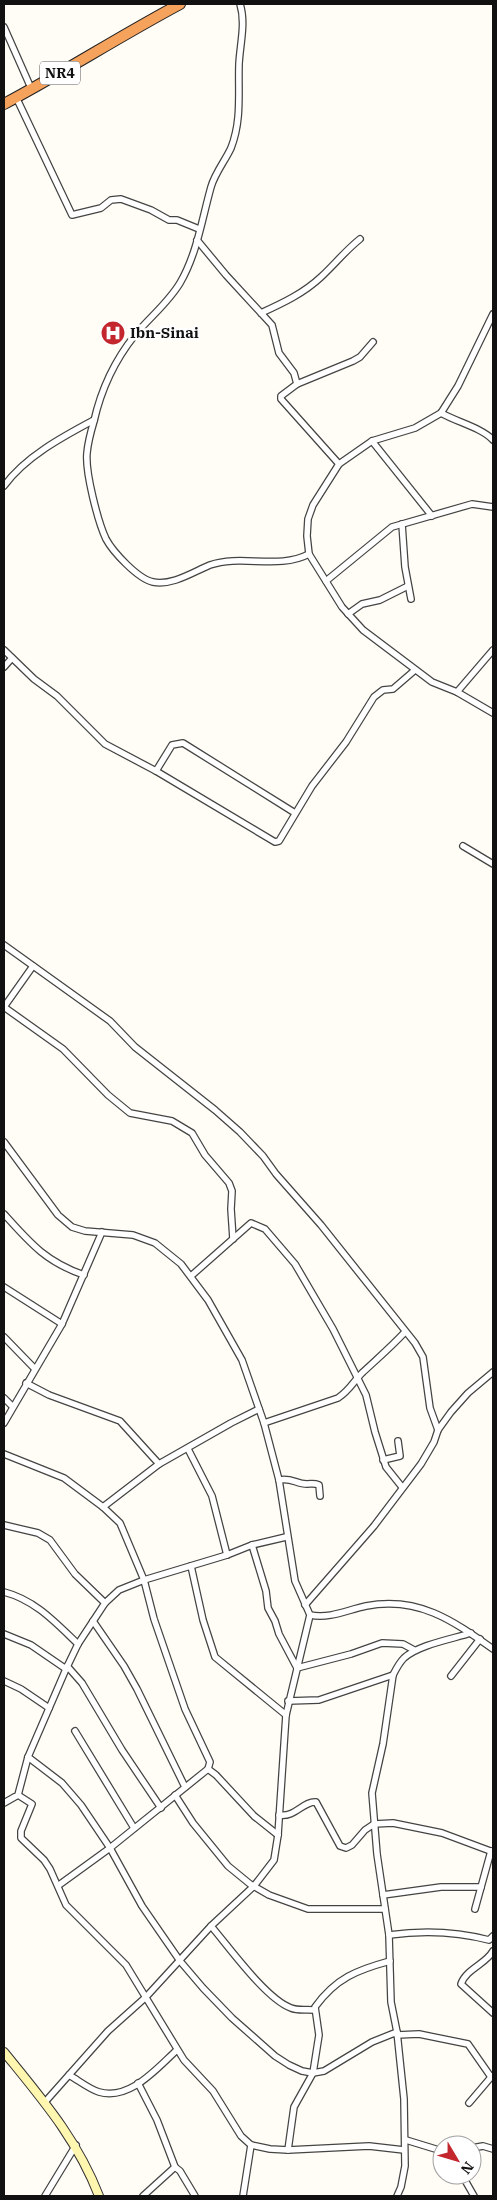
<svg xmlns="http://www.w3.org/2000/svg" width="497" height="2200" font-family="'IBM Plex Serif',serif">
  <rect width="100%" height="100%" fill="#fffdf5"/>
  <g fill="none" stroke-linecap="round" stroke-linejoin="round">
    <defs>
      <g id="street">
        <path d="M240 4C246 23 240 44 239 64 238 92 242 120 231 148 225 161 215 173 211 187 202 219 197 254 180 283 168 303 150 317 135 335 115 360 101 390 94 421 91 431 88 442 87 453 85 472 98 522 106 539 113 552 138 579 153 582 172 586 193 572 210 565 242 554 278 570 309 554"/>
        <path d="M4 27 31 88"/>
        <path d="M16 97 72 215 101 208 111 200 121 199 151 210 169 220H177L199 229"/>
        <path d="M197 240 226 275 272 325 279 353 294 373 297 384 281 396V399L339 464"/>
        <path d="M261 313C283 303 304 293 321 277 335 264 345 251 360 239"/>
        <path d="M493 314 458 386 441 413 415 428 372 441 339 464 313 505 308 519 307 536 309 554 342 607 363 630 432 682 457 692 493 713"/>
        <path d="M297 384 353 361 360 357 373 342"/>
        <path d="M441 413C457 422 482 428 493 440"/>
        <path d="M372 441 432 516"/>
        <path d="M4 486C25 457 62 437 94 420"/>
        <path d="M402 524 405 567 411 599"/>
        <path d="M326 581 392 527 472 504 493 507"/>
        <path d="M348 614 362 604 380 600 408 586"/>
        <path d="M4 650 34 679 57 696 105 744 156 771 275 842 279 841 312 786 346 742 374 697 383 690 393 689 415 670"/>
        <path d="M4 667 12 658"/>
        <path d="M457 692 493 650"/>
        <path d="M156 771 172 745 183 743 295 813"/>
        <path d="M463 846 493 864"/>
        <path d="M4 945 110 1021 135 1047 215 1110 240 1132 263 1156 276 1174 321 1225 415 1343 423 1357 430 1408 438 1430"/>
        <path d="M4 1007 63 1049 108 1095 130 1113 172 1121 192 1133 205 1155 229 1183 232 1191 231 1209 233 1239"/>
        <path d="M4 1007 33 966"/>
        <path d="M4 1142 58 1215 72 1227 85 1231 133 1235 155 1243 181 1264 208 1300 242 1360 264 1423 279 1480 295 1581 310 1615C330 1619 347 1610 366 1606 418 1596 452 1620 493 1649"/>
        <path d="M4 1214C30 1243 46 1262 84 1275"/>
        <path d="M191 1276 251 1223 265 1229 295 1264 333 1329 366 1395 375 1432 386 1467 402 1487"/>
        <path d="M4 1287 62 1324"/>
        <path d="M4 1337 35 1369"/>
        <path d="M26 1383 49 1395 120 1421 159 1464"/>
        <path d="M4 1398 12 1406"/>
        <path d="M4 1423 62 1324 102 1232"/>
        <path d="M264 1423 338 1398C350 1390 353 1382 362 1373 377 1359 391 1347 405 1332"/>
        <path d="M188 1449 212 1496 227 1555"/>
        <path d="M4 1454 64 1478 103 1507 120 1523 144 1580 154 1619 185 1709 210 1762 208 1769 216 1775 254 1816 278 1835"/>
        <path d="M383 1460 400 1456 398 1441"/>
        <path d="M279 1480C291 1477 296 1484 307 1484 312 1484 314 1483 319 1485L320 1496"/>
        <path d="M103 1507 159 1464 231 1423 259 1409"/>
        <path d="M4 1525 38 1533 50 1540 75 1574 105 1603"/>
        <path d="M252 1545 266 1591 268 1608 275 1621 279 1634 297 1668 351 1654 382 1643 403 1644 414 1650"/>
        <path d="M191 1566 203 1620 215 1657 286 1715"/>
        <path d="M4 1592C35 1600 55 1622 78 1644"/>
        <path d="M305 1605 374 1526 421 1464 434 1442 438 1430 451 1412 468 1393 493 1372"/>
        <path d="M93 1621 124 1666 137 1689 185 1787"/>
        <path d="M4 1634 31 1645 66 1669"/>
        <path d="M67 1666 82 1683 122 1750 161 1808"/>
        <path d="M451 1676 480 1639"/>
        <path d="M4 1681 21 1689 49 1708"/>
        <path d="M288 1701 319 1700 393 1675"/>
        <path d="M75 1731 134 1828"/>
        <path d="M28 1757 62 1783 81 1805 110 1848 142 1906 180 1961 203 1988 232 2018 275 2056 289 2065 302 2071 313 2073 324 2071 372 2042 397 2032"/>
        <path d="M18 1795 32 1804 21 1831V1838L44 1860 50 1869 66 1905 126 1965 184 2060 213 2091 241 2136 251 2145 270 2149 288 2150 369 2146 404 2150"/>
        <path d="M175 1795 193 1823 228 1866 250 1884 269 1895 308 1909H385"/>
        <path d="M4 1803 18 1795 28 1757 66 1669 78 1644 105 1603 119 1590 144 1580 227 1555 252 1545 286 1537"/>
        <path d="M279 1815C295 1818 303 1801 316 1802L340 1846 346 1848 352 1845 365 1830 374 1824 393 1823 442 1833 493 1852"/>
        <path d="M59 1885 110 1848 208 1769"/>
        <path d="M383 1895 441 1887H481"/>
        <path d="M475 1909 491 1851"/>
        <path d="M211 1926C229 1947 266 1999 291 2008 298 2011 307 2009 314 2010"/>
        <path d="M389 1935C424 1930 455 1931 489 1940L493 1936"/>
        <path d="M493 1951C486 1964 466 1969 461 1984L493 2013"/>
        <path d="M397 2035 419 2034 468 2044 491 2077"/>
        <path d="M69 2075C78 2080 89 2089 99 2092 130 2101 157 2068 177 2050"/>
        <path d="M138 2083 157 2120 175 2167 180 2171 195 2196"/>
        <path d="M45 2102 108 2031 146 1997 211 1926 254 1886 274 1860 278 1835 286 1715 310 1615"/>
        <path d="M469 2103 492 2076"/>
        <path d="M406 2140 442 2151"/>
        <path d="M472 2148 483 2146 493 2149"/>
        <path d="M288 2150 294 2107 313 2073 319 2035 315 2007C336 1978 357 1970 390 1961"/>
        <path d="M462 2175 474 2196"/>
        <path d="M45 2196 76 2145"/>
        <path d="M143 2196 175 2167"/>
        <path d="M243 2196 251 2145"/>
        <path d="M397 2196 401 2187 405 2166 404 2099 397 2032 391 2002 389 1935 377 1854 372 1793 383 1744 393 1675C396 1669 399 1663 404 1658 418 1645 452 1639 471 1633"/>
      </g>
      <path id="secondary" d="M4 2052C42 2099 77 2139 99 2196"/>
      <path id="highway" d="M4 104C64 72 120 36 180 4"/>
    </defs>
    <use href="#street" stroke="#444" stroke-width="8"/>
    <use href="#secondary" stroke="#333" stroke-width="10"/>
    <use href="#highway" stroke="#222" stroke-width="12"/>
    <use href="#street" stroke="#fff" stroke-width="5.5"/>
    <use href="#secondary" stroke="#fff6b0" stroke-width="8"/>
    <use href="#highway" stroke="#f5a25d" stroke-width="10"/>
  </g>
  <defs>
    <symbol id="hospital-disc" viewBox="-11 -11 22 22"><circle r="9.5" fill="#c4262e" stroke="#fff"/><path d="M-5-5h3v3.5h4V-5h3V5h-3V1.5h-4V5h-3Z" fill="#fff"/></symbol>
  </defs>
  <g fill-rule="evenodd">
    <use href="#hospital-disc" x="99" y="319" width="28" height="28"/>
  </g>
  <g text-anchor="middle" stroke-width="5" stroke-linejoin="round" paint-order="stroke">
    <rect fill="#fff" stroke="#585858" stroke-width="1" x="40" y="61.5" width="40" height="23" rx="4"/>
    <g font-size="14" font-weight="bold" fill="#111">
      <text x="60" y="78">NR4</text>
    </g>
    <g font-size="15" font-weight="bold" fill="#111" stroke="#fff" text-anchor="start">
      <text x="130" y="338">Ibn-Sinai</text>
    </g>
  </g>
  <rect width="497" height="2200" fill="none" stroke="#111111" stroke-width="10"/>
  <g transform="translate(457 2160) rotate(128)"><circle r="24" fill="#ffffff" stroke="#a0a0a0"/>
  <path d="M0-4L9 19L0 12L-9 19Z" fill="#c4262e"/>
  <text y="-8" font-size="14" font-weight="bold" text-anchor="middle" fill="#111111">N</text>
  </g>
</svg>
